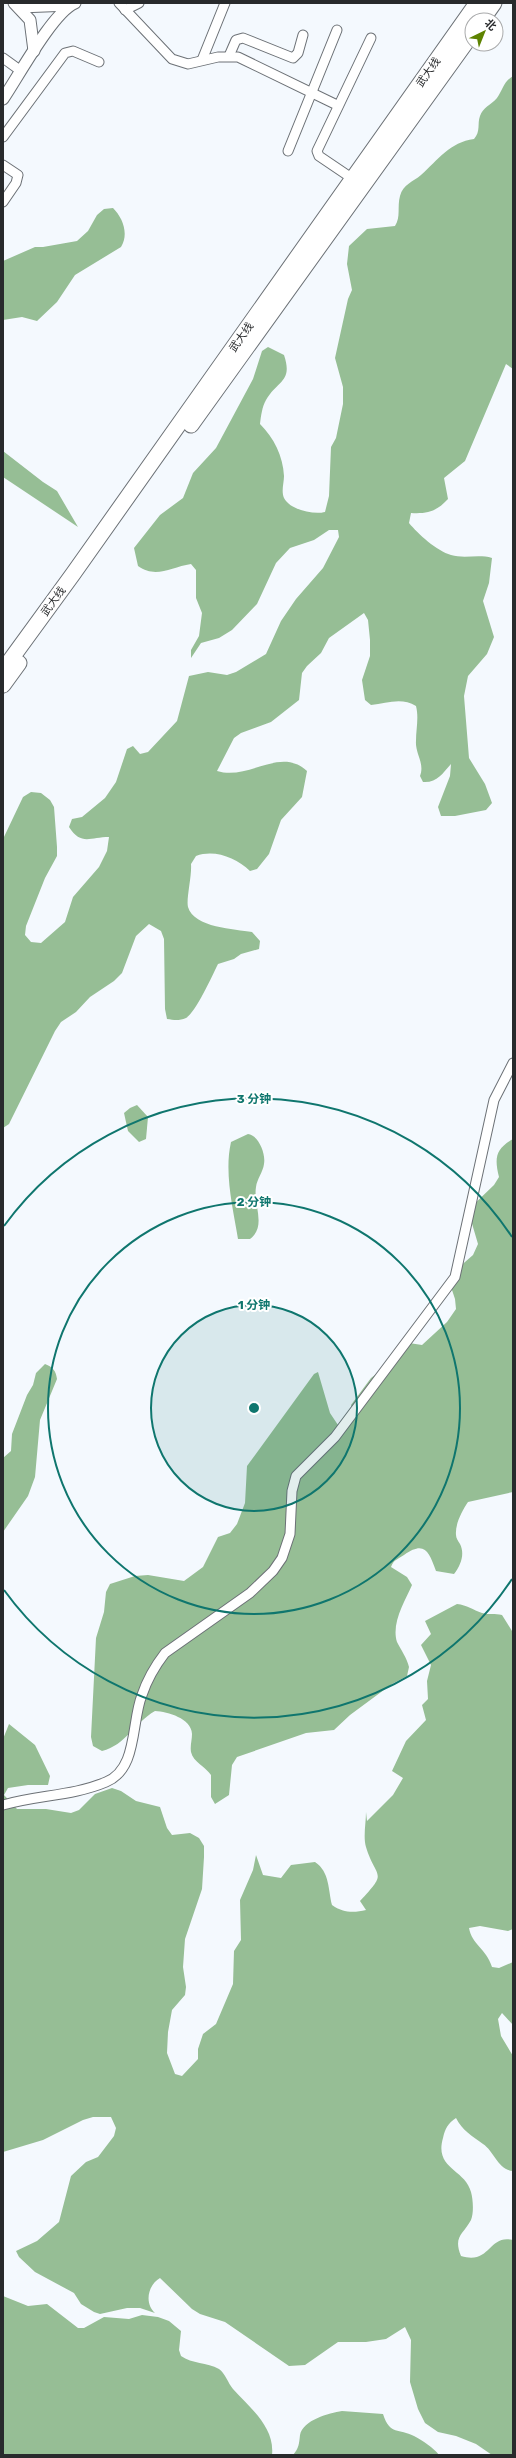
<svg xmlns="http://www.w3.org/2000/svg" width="516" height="2458" font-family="Rubik,'Noto Sans SC',sans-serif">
  <rect width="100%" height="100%" fill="#f4f9fe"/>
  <g fill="#96be95">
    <path d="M513 76V369L506 364 465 461 444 478 448 499C437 511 428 514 411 513L409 523C418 534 437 551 451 555 464 559 479 554 492 558L489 583 483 601 494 637 487 654 468 676 464 696 469 758 485 784 492 803 486 810 455 816H441L438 807 450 776 451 764C442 774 437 783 423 782L420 776C425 763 415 754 416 741 416 729 419 718 416 706 402 697 387 703 371 705L365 700 362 680 370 656V640L368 620 364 613 329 638 321 653 307 666 302 673 299 700 271 722 241 733 234 738 217 771C249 781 280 746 307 771L302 797 281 820 269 854 257 869 250 871C236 858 215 849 196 856L191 864C192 876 186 899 188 907 194 928 235 929 252 932L260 941 259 949 241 954 234 959 218 964C212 976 196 1012 186 1018 179 1021 174 1020 167 1019L165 1009 164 939 161 931 149 924 136 936 122 973 114 981 90 997 76 1012 61 1022 55 1031 9 1124 3 1128V839L23 797 31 792 41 793 50 800 54 807 57 847V856L45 878 26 926 25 935 31 942 41 943 65 922 73 897 99 867 107 851 109 837C90 837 81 846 69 827L72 819 82 817 105 798 116 782 127 749 133 746 140 754 148 752 177 721 189 676 208 672 227 675 236 672 266 654 281 621 296 599 323 568 339 537 338 530H329L314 540 290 548 276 563 257 604 232 630 219 638 201 643 191 658V650L199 636 202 613 196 598V570L191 564C171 567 156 579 138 566L134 548 160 515 183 498 193 473 216 448 253 379 262 351 268 347 284 355C293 382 278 380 266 400 262 407 261 416 260 424 274 438 283 456 284 476 284 483 281 491 284 498 290 510 314 515 325 512L329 496 331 447 336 438 343 404V387L335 358 348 299 352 290 347 264 349 246 367 229 395 226C401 217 397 207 400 196 403 184 413 182 421 175 438 160 450 142 474 139 481 131 477 124 480 116 483 107 491 105 497 98 503 90 503 82 513 76Z"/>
    <path d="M113 208C123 218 129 234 121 247L75 275 57 302 37 321 22 317 3 320V261L35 247H43L77 241 88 231 97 215 104 209Z"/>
    <path d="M3 451 43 482 57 491 78 527 3 477Z"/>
    <path d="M137 1105 148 1117 146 1139 139 1142 128 1131 124 1113 130 1108Z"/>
    <path d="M248 1134C258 1135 266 1153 264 1164 263 1172 257 1179 256 1187 253 1205 267 1226 250 1239H238C233 1208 224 1173 231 1142Z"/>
    <path d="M513 1139V1492L468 1502C462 1511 455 1524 456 1535 456 1538 458 1541 460 1544 465 1554 461 1565 454 1574L436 1571C429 1552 425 1540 404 1555 397 1560 394 1559 391 1567L407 1577 412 1585C405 1601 391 1623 397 1642 401 1650 407 1658 409 1667L407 1676 392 1684 350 1715 334 1730 306 1733 237 1757 232 1765 229 1795 215 1804 211 1797V1775C206 1767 193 1762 191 1752 190 1746 192 1740 192 1734 191 1718 168 1712 155 1711 134 1723 126 1745 102 1751L93 1746 91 1737 96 1638 104 1612 106 1592 110 1584 135 1576 148 1575 184 1581 203 1567 218 1537 230 1533 237 1524 245 1503 247 1466 314 1374 318 1372 330 1413 340 1428 354 1416 351 1405 371 1378 388 1365 409 1343 422 1345 447 1322 456 1309 455 1299 451 1287 457 1269 473 1255 478 1244 468 1210 494 1185 499 1177C494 1157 496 1149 513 1139Z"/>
    <path d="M45 1364C53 1367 56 1371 57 1379L40 1420 35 1477 28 1496 3 1532V1458L11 1451 12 1434 27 1395 33 1385 36 1373Z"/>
    <path d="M457 1604C467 1605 473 1610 482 1613 489 1615 495 1613 502 1615L512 1631 513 1929 508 1931 480 1926 469 1928C472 1945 486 1948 492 1967L499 1968 513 1962V2025L502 2013 498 2019 501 2036 513 2056V2171C498 2170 494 2151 483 2144 472 2136 462 2130 456 2118 448 2123 445 2129 443 2138 434 2169 465 2169 471 2192 473 2199 474 2213 471 2220 463 2235 453 2236 461 2256 491 2265 488 2234 513 2240V2455H492L476 2444 456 2436 438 2432 425 2423 418 2409 410 2382 411 2340 405 2327 386 2339 366 2342H338L305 2365 289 2366 225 2322 200 2314 192 2309 160 2278C148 2285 144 2303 155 2313L140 2308H127L100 2314 94 2312 81 2304 74 2293 35 2272 19 2257 16 2251 37 2241 59 2222 71 2176 86 2162 98 2157 114 2136 116 2128 111 2117H93L83 2120 43 2140 3 2152V1739L9 1724 35 1745 50 1776 48 1785H28L8 1788 4 1795 17 1809H46L71 1813 79 1810 95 1794 112 1788 121 1791 136 1801 160 1807 167 1828 172 1835 190 1833 199 1838 204 1846V1857L202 1889 185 1939 183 1967 186 1987 185 1995 172 2010 168 2032 167 2053 175 2074 182 2076 198 2059V2049L203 2034 216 2024 233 1984 234 1951 241 1940 240 1900 253 1870 256 1855 263 1875 281 1878 291 1865 315 1862C330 1872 328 1890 332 1905 343 1913 354 1913 366 1910L360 1901C389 1870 376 1880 366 1847 363 1837 366 1823 366 1812L367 1821 393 1795 403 1778 392 1771 406 1741 426 1720 422 1705 428 1699 427 1681 431 1665 421 1645 431 1634 425 1621Z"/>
    <path d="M3 2296 28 2306 47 2304 78 2328H84L104 2317 129 2319 142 2315 158 2317 169 2321 181 2331 179 2350 181 2356C192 2364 207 2362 219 2369 225 2373 228 2383 233 2389 250 2408 275 2427 272 2455H3Z"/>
    <path d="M342 2411 383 2414C390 2436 399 2428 414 2436 422 2440 434 2448 439 2455H293C299 2448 299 2444 300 2435 303 2420 329 2413 342 2411Z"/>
  </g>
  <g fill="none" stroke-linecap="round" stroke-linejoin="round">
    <defs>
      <g id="minor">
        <path d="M119 3 172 59 188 64 218 57H238L337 105"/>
        <path d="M125 10 139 3"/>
        <path d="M229 56 236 40 243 38 293 58 298 53 303 35"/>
        <path d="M3 58 21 71"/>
        <path d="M202 60 225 3"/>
        <path d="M3 137 65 53 73 51 99 62"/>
        <path d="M288 151 337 30"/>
        <path d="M3 165 18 175 16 183 3 202"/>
        <path d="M353 179 319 156 317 151 371 38"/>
        <path d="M3 1805C37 1795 73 1796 106 1782 138 1769 131 1722 142 1695 147 1680 155 1666 165 1653L250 1593 273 1571 282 1558 290 1534 292 1491 296 1476 335 1437 455 1277 494 1100 513 1063"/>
      </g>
      <g id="tertiary">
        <path d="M14 3 30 20 34 51"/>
        <path d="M20 7 70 5"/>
        <path d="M3 99C18 77 53 12 75 3"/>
      </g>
      <g id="trunk">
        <path d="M482 20 494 3"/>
        <path d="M191 425 472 34"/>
        <path d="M3 670 73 574 477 3"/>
        <path d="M3 685 19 663"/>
      </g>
    </defs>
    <use href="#minor" stroke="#6c7176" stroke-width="11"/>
    <use href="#tertiary" stroke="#6c7176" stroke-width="13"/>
    <use href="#trunk" stroke="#6c7176" stroke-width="17"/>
    <use href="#minor" stroke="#fff" stroke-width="9"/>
    <use href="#tertiary" stroke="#fff" stroke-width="11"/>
    <use href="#trunk" stroke="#fff" stroke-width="15"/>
  </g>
  <circle cx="254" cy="1408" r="103" fill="#0f766e" fill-opacity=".12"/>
  <g fill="none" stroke="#0f766e" stroke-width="2">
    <circle cx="254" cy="1408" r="103"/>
    <circle cx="254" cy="1408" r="206"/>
    <path d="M512 1579A309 309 0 0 1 4 1590M4 1226A309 309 0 0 1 512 1237"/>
  </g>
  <g text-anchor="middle" stroke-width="4" stroke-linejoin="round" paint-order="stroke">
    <g font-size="11" fill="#282a2c" stroke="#fff">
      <text transform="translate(428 72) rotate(-55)" y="4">武大线</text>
      <text transform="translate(241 337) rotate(-55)" y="4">武大线</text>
      <text transform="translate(53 601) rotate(-54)" y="4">武大线</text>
    </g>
  </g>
  <circle cx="254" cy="1408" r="6" fill="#0f766e" stroke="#fff" stroke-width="2"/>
  <g font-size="12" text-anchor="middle" font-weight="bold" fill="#0f766e" stroke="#fff" stroke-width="4" stroke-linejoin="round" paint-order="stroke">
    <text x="254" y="1103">3 分钟</text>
    <text x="254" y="1206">2 分钟</text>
    <text x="254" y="1309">1 分钟</text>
  </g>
  <rect width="516" height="2458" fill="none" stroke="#282a2c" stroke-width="8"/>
  <g transform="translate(484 32) rotate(43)"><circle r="19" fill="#ffffff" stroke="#a9aaab"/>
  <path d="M0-3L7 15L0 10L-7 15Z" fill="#5e8301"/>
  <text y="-6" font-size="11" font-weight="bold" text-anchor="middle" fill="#282a2c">北</text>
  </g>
</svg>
